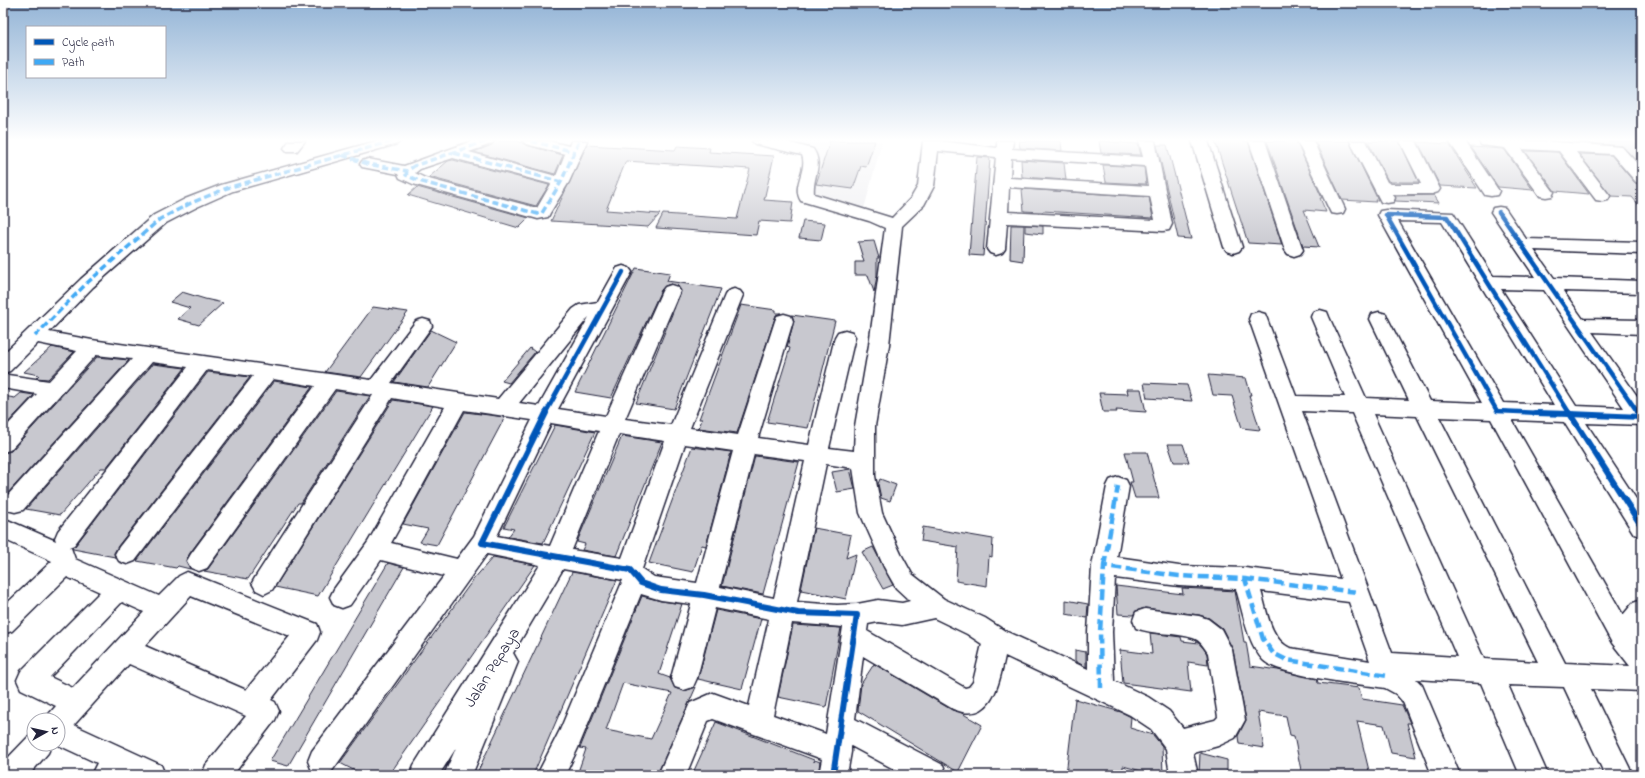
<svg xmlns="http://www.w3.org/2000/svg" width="1645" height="778" font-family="'Indie Flower',sans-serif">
  <rect width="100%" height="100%" fill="#fff"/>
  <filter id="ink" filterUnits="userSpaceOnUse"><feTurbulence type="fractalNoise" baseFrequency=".025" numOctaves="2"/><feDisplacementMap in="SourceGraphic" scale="8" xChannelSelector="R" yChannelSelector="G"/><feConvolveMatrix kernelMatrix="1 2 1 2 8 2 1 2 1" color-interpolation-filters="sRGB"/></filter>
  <g filter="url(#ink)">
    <path fill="#eeeef1" d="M756 141H882L864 209 808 196 810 152Z"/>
    <g fill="#c8c8cf" stroke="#22223b" fill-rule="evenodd">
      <path d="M495 141H518L526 145 563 155 555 174 474 152 492 145Z"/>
      <path d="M830 141H875L866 167 861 166 853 189 816 184Z"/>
      <path d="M1019 141H1061L1062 151 1020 148Z"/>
      <path d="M1099 141 1138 144 1141 155 1101 153Z"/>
      <path d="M1215 141H1248L1282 245 1248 243Z"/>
      <path d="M1267 141H1296L1322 198H1320L1326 212 1304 210 1319 247 1303 246Z"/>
      <path d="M1315 141H1349L1378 200H1375L1376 202 1342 200Z"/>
      <path d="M1368 141H1399L1419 182H1391L1388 181Z"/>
      <path d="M1582 141H1642V167L1622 146 1583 143Z"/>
      <path d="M1418 142 1449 144 1477 188 1440 186Z"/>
      <path d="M587 145 675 150 677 146 710 148 709 152 774 156 764 200 793 202 790 223 759 221 756 235 656 228 663 214 737 219 750 169 626 161 606 210 660 214 648 227 551 221Z"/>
      <path d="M1157 145H1167L1191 239 1178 238Z"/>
      <path d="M1471 147 1504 149 1533 190 1498 187Z"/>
      <path d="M1525 151 1558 152 1589 194 1555 191Z"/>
      <path d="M1579 154 1611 155 1635 183 1642 185V209L1632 197 1611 196Z"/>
      <path d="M977 157 990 158 983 256 969 255Z"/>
      <path d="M453 160 549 185 536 206 429 177 448 161Z"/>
      <path d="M1021 160 1064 163 1066 180 1022 177Z"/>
      <path d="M1103 165 1144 167 1146 184 1106 182Z"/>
      <path d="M417 187 529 218 519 228 408 195Z"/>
      <path d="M1022 189 1149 197 1153 218 1043 211V212L1024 211Z"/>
      <path d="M1434 195 1439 203 1395 201V196Z"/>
      <path d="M803 221 825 223 821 240 799 238Z"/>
      <path d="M1011 225H1024L1023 261 1010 259Z"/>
      <path d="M1025 225 1043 226V234L1025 232Z"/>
      <path d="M874 241 879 258H877V276L874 292 868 275H855V262H864L858 242Z"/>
      <path d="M636 268 670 273 667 281 721 289 674 409 636 403 681 292 678 286 671 284 665 286 661 290 611 398 575 392Z"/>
      <path d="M182 292 205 299 223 303 199 325 178 319 190 308 170 302Z"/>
      <path d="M741 305 776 310V313H781L776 315 774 321 737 433 699 428 702 419H699Z"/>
      <path d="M373 307 408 312 361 377 325 372Z"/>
      <path d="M792 315 835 321 808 428 767 422 790 348 787 347 794 321Z"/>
      <path d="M431 330 456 342 428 387 394 382Z"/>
      <path d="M52 347 74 352 48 379 36 378 39 375 24 372Z"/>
      <path d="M530 348 535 352 509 383 502 381Z"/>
      <path d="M97 357 129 360 6 495 3 502V453L11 451Z"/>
      <path d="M153 364 185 368 106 468H101L60 515 26 509Z"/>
      <path d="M208 372 250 377 118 546 114 553 115 557 73 549 72 547 75 546Z"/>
      <path d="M1208 375 1246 378 1251 395H1249L1260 430 1242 428 1232 396 1213 395Z"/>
      <path d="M274 381 312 387 190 553 186 560 190 569 178 566 176 568 137 561Z"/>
      <path d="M1144 383 1187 385 1192 401 1147 398Z"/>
      <path d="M1127 389H1141L1146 412 1116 410 1117 412H1103L1099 393 1128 394Z"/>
      <path d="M336 391 370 396 301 503H298L248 579 204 571 208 569Z"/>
      <path d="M21 393 34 395 3 428V396L15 398Z"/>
      <path d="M393 400 433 406 318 596 275 587Z"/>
      <path d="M465 412 505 417 437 545 420 542 428 529 403 524Z"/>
      <path d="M555 425 595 432 543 543 508 537 514 529 504 527Z"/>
      <path d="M622 436 662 442 616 556 582 550 585 544 577 542Z"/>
      <path d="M1168 444H1183L1189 462H1174Z"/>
      <path d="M692 447 731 452 706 546 702 545 693 572 649 563Z"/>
      <path d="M1125 452H1147L1159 498H1135L1130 482H1133Z"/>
      <path d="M755 456 799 462 763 594 722 586Z"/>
      <path d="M850 469 855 489 837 492 832 472Z"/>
      <path d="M880 479 896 485 890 501 881 498 878 484Z"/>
      <path d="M923 527 993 539 992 557 989 556 987 586 956 581 958 547 921 541Z"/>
      <path d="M814 528 851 535 846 558 856 554 846 599 801 590Z"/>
      <path d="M873 547 893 585 883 589 862 552Z"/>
      <path d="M493 557 535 565 389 775H363L340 763 473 580Z"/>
      <path d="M388 563 404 567 288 766 270 761Z"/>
      <path d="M572 572 617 580 533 775H476Z"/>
      <path d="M1116 586 1183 594 1182 588 1235 591 1244 642H1246L1250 666 1278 670 1317 679 1318 683 1359 688 1362 699 1402 705 1410 723H1407L1416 757 1391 753 1384 725 1357 721 1370 775H1302L1294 736 1290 735 1286 716 1258 712 1264 748 1239 744 1238 736 1246 720 1233 650 1222 628 1209 618 1199 615 1145 608 1136 611 1133 615 1118 614Z"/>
      <path d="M642 596 661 601 682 604 659 674 670 678 675 688 684 691 696 687 657 775H577L586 749 580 748ZM623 683 672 693 651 739 606 730Z"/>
      <path d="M1066 600 1088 604 1087 618 1066 614Z"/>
      <path d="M716 610 761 619 742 689 698 679Z"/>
      <path d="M793 625 841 628 826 707 778 697Z"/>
      <path d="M1150 633 1181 637 1182 641 1199 643 1204 649 1207 654 1208 665 1188 662 1191 692 1123 683 1120 650 1152 654Z"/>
      <path d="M1075 650 1086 652V667L1075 661Z"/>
      <path d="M874 664 952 710 960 712 982 725 958 772 858 711 861 684Z"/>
      <path d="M1075 699 1121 712 1131 717 1130 728 1153 735 1162 746 1163 775H1156L1123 766V775H1066Z"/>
      <path d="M716 722 814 760V762L815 760 820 762 818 775H692Z"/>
      <path d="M1200 753 1227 760V775H1199Z"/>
    </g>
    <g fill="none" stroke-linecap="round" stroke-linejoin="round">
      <defs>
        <g id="minor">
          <path d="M289 141H305L297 151H287L284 148Z"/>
          <path d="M376 141H400L397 144 233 191 197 207 166 223 93 287 49 332 92 340 371 380 416 321 423 319 430 321 432 326 391 383 498 399 573 309 579 305 598 302 617 268 623 266 629 268 632 272 558 409 606 416 662 291 665 287 671 285 677 287 680 291 625 419 671 425 725 295 728 291 734 289 740 291 743 295 690 428 738 435 775 321 777 316 784 314 791 316 793 321 758 438 809 445 835 337 838 332 845 330 852 332 855 337 829 448 854 451 855 426 869 345 885 228 869 221 801 201C791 186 808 170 802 155L755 144 752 141H783L813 149C824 165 812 177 814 194L892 218 911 198 918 186 923 141H939L997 148V141H1013L1012 149 1143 157 1139 141H1155L1172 224 1169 230 1163 231 1007 223 1005 249 1002 253 996 255 990 253 987 249 996 157 938 151 934 186 924 205 902 226 889 345 875 426V476L882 513 901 554 912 574 944 599 985 618 1005 631 1088 669V632L1092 566 1107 486 1110 480 1118 477 1126 480 1129 486 1117 557 1179 566 1245 568 1341 579 1249 319 1251 314 1258 312 1265 314 1267 319 1296 396 1345 397 1311 317 1313 312 1320 310 1327 312 1329 317 1366 398 1409 400 1370 319 1372 314 1379 312 1386 314 1388 319 1430 401 1482 403 1378 215 1380 211 1386 210 1453 213 1493 276 1535 277 1491 212 1493 208 1499 207 1505 208 1526 239 1642 242V254L1534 250 1554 278 1642 281V293L1563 291 1583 319 1642 320V334L1592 332 1642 403V425L1586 423 1642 508V537L1634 534 1564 422 1512 420 1623 615 1633 603 1642 600V629L1637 635 1642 642V691L1591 689 1633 775H1605L1564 687 1508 685 1548 775H1520L1481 683 1416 679 1422 685 1460 775H1432L1403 702 1396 694 1385 688C1360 684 1278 676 1263 660 1247 642 1243 612 1236 589L1179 586 1115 578 1112 632 1114 681 1148 697 1169 711 1183 728 1215 720 1218 717 1208 653C1204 647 1200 640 1193 638 1175 632 1154 635 1136 628L1133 620 1136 612 1145 609 1199 616 1208 619 1221 629 1232 650 1245 720 1235 738 1218 746 1193 753 1198 775H1170L1166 749 1151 729 1130 715 1005 656C999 684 992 725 953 709L863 656 855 719 943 765 947 775H905L851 746V752L847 775H819L822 759 713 719 708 721 686 775H658L690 703 713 693 749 706 769 619 715 608 697 678 693 687 684 690 675 687 671 678 691 604 661 600 641 594 578 748 565 775H537L560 730 623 580 563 569 513 653 518 662 472 775H444L456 748 439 775H410L414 765 540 565 487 554 332 771 322 775 312 771 308 761 312 751 444 576 381 560 350 605 342 608 334 605 330 597 334 589 368 542 445 407 392 398 272 590 264 594 256 590 252 583 256 576 373 395 335 389 207 568 199 571 191 568 187 561 191 554 315 386 273 379 135 561 127 564 119 561 115 554 119 547 253 376 207 370 74 545 69 547 71 548 75 559 159 596 179 576 187 572 317 624 320 632 317 640 271 700 275 702 279 711 275 720 233 775H202L206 765 246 716 129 664 74 725 161 765 165 775H91L97 763 56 744H58V720H46L49 714 56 706 21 689 17 680 21 671 100 592 67 577 12 631 3 634V607L52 561 3 539V518L56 541 55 538 58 531 188 367 152 362 23 510 15 512 7 510 4 503 7 496 132 359 96 355 10 450 3 452V430L37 394 3 388V376L8 375 49 381 77 351 38 343 10 371 3 373V354L81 279 154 215 185 199 221 185ZM1011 158 1145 166 1148 186 1010 178ZM1009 187 1150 196 1155 220 1008 212ZM1398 221 1442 222 1554 405 1503 403ZM1501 289 1544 290 1624 408 1576 406ZM589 317 539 406 519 403 587 319ZM464 410 532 420 474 536 457 559 391 543ZM1302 411 1352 413 1457 657 1392 653ZM1373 414 1417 416 1538 662 1484 659ZM1439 417 1491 419 1612 643 1630 666 1565 663ZM551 423 599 431 550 546 497 536ZM619 434 665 441 622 558 572 550ZM685 444 733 451 697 583 654 577 642 569ZM754 454 805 461 774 598 720 587ZM826 464 853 468 860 513 884 567 896 588 910 601 902 603 878 600 857 604 837 605 797 602ZM1261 591 1349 602 1370 661 1290 648C1270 639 1267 611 1261 591ZM191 596 290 636 246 690 145 646ZM122 602 144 612 73 688 50 677ZM934 618 967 634 982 644 973 682 969 687 965 688 867 631 868 624 878 622 902 625ZM792 623 843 627 826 734 773 715Z"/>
          <path d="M472 141H494L491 144 469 152 556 176 565 154 526 144 523 141H549L569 146 571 141H587L569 182 550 213 548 217 538 219 413 184 400 178 398 174 362 167 360 164 362 161 368 159 404 166ZM453 158 551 184 537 208 425 178 415 173 420 169Z"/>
          <path d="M1192 141H1208L1242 247 1239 251 1233 253 1227 251 1224 247Z"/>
          <path d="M1249 141H1265L1303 250 1300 254 1294 256 1288 254 1285 250Z"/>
          <path d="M1297 141H1313L1345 209 1343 213 1337 214 1331 213 1329 209Z"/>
          <path d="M1350 141H1366L1387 182 1391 184H1421L1400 141H1416L1440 189 1438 192 1432 194H1393L1395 198 1393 202 1387 203 1381 202Z"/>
          <path d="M1449 141H1465L1499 191 1497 195 1491 196 1485 195Z"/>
          <path d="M1479 141H1542L1622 147 1642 169V184L1636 182 1612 154 1576 152 1610 196 1608 200 1602 201 1596 200 1559 151 1522 149 1554 192 1552 196 1546 197 1540 196 1505 148 1481 145Z"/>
          <path d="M34 733V744H52L48 753 29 775H3V763L30 735Z"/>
        </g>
      </defs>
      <use href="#minor" stroke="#22223b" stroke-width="3"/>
      <use href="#minor" fill="#fff" fill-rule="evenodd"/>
      <g stroke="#3fa9f5" stroke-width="3.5" stroke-dasharray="7 3.5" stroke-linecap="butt">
        <path d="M486 141 414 166 407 171 406 175 419 181 538 214 542 213 561 182 579 141"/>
        <path d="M531 141 575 152"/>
        <path d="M454 153 561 182"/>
        <path d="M342 155 368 164 407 171"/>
        <path d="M35 336 87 283 160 219 191 203 227 188 392 141"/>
      </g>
      <g stroke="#3fa9f5" stroke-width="4.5" stroke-dasharray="10 4.5" stroke-linecap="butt">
        <path d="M1104 566 1118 486"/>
        <path d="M1245 579 1357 592"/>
        <path d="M1101 688 1100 632 1104 566 1179 576 1245 579 1263 639 1273 653 1287 660 1388 676"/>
      </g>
      <defs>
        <g id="cycleway-far1">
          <path d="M1499 212 1639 414"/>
          <path d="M545 414 623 272"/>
          <path d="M1560 414 1497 411 1386 215 1447 217 1570 414"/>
        </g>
        <g id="cycleway">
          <path d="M546 413 482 543 630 570 641 583 661 590 704 595 798 613 857 615 833 775"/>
          <path d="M1535 413 1570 414"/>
          <path d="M1569 413 1570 414"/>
          <path d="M1570 414 1641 417 1638 413"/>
          <path d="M1570 414 1642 527"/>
        </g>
      </defs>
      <use href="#cycleway-far1" stroke="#fff" stroke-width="6"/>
      <use href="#cycleway" stroke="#fff" stroke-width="8"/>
      <use href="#cycleway-far1" stroke="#0057b8" stroke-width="4.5"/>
      <use href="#cycleway" stroke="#0057b8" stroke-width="6"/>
    </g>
  </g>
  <linearGradient id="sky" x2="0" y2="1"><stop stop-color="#93b4d6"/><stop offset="0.56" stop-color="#fff"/><stop offset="1" stop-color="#fff" stop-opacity="0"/></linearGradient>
  <rect width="1645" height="250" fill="url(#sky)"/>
  <g text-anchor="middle" stroke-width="3" stroke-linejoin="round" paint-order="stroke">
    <g font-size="16" fill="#22223b" stroke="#fff">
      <text transform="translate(491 667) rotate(-58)" y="6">Jalan Pepaya</text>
    </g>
  </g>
  <rect width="1645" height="778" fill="none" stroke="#fff" stroke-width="16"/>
  <rect x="8" y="8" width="1629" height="762" fill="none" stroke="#22223b" stroke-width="1.5" filter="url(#ink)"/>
  <rect x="26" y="26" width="140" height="52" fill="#ffffff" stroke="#a7a7b1"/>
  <rect x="34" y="39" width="20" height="6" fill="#0057b8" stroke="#a7a7b1"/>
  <text x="62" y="46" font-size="12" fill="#22223b">Cycle path</text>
  <rect x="34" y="59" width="20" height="6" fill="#3fa9f5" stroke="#a7a7b1"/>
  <text x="62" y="66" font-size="12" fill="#22223b">Path</text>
  <g transform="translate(46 732) rotate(82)"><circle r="19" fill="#ffffff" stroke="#a7a7b1"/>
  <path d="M0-3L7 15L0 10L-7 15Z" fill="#22223b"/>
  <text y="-6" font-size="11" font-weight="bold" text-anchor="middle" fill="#22223b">N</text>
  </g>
</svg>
